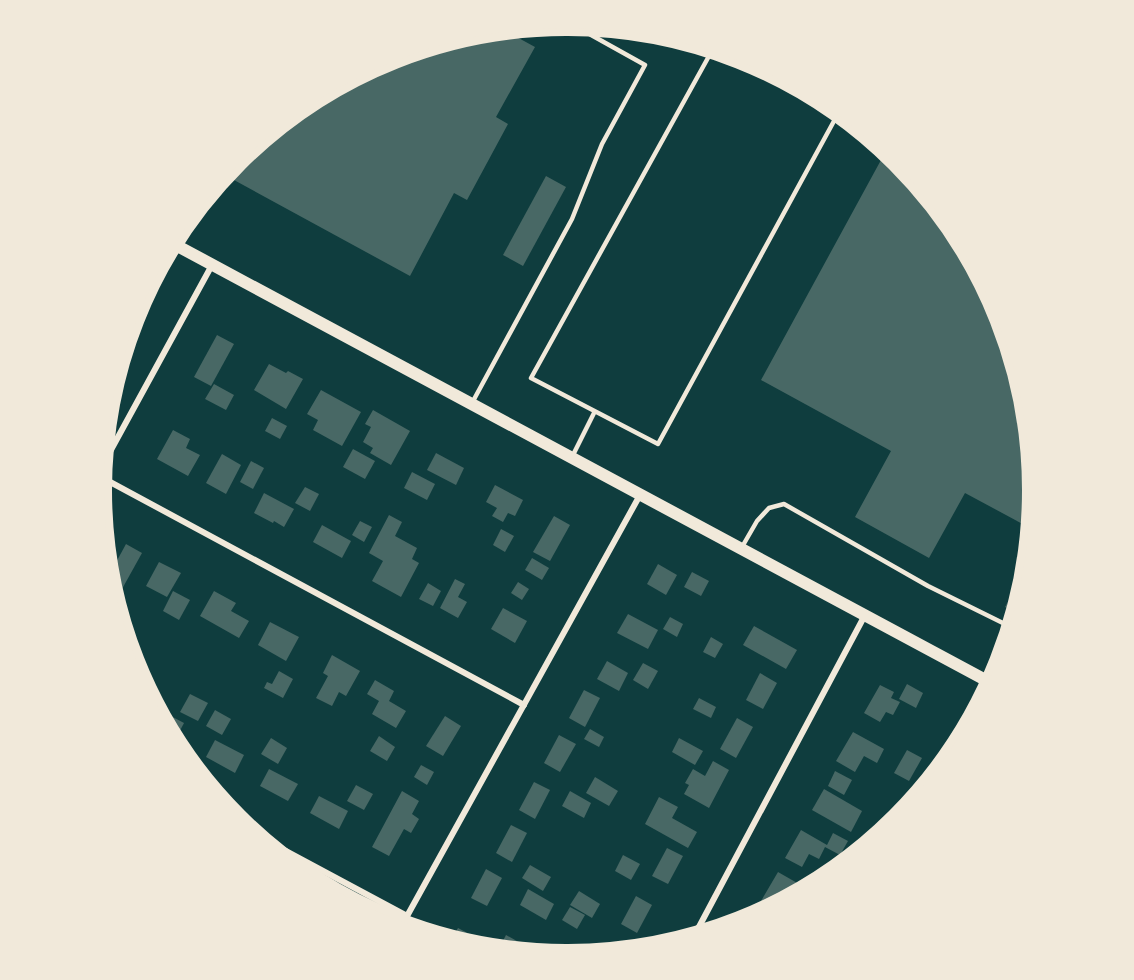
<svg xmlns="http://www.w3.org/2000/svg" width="1134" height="980" font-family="'Nunito Sans',sans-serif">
  <rect width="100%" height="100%" fill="#0f3d3e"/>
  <g fill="#486865">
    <path d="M500 28 535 47 496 117 508 124 467 200 454 193 410 276 223 174 236 158 307 100 388 57 476 30Z"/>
    <path d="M887 149 899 159 957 230 1000 311 1027 399 1036 490 1032 529 965 493 929 558 855 517 891 451 761 380Z"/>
    <path d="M546 176 566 187 523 266 503 255Z"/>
    <path d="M127 333 137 339 128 355 121 352Z"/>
    <path d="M217 335 234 344 211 386 194 377Z"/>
    <path d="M269 364 286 373 288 371 303 379 286 409 254 390Z"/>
    <path d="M214 384 234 395 226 410 205 399Z"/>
    <path d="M321 390 361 412 342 446 313 430 318 420 307 414Z"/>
    <path d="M373 410 410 431 391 465 370 453 373 448 363 442 371 427 365 424Z"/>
    <path d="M272 418 287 426 280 439 265 431Z"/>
    <path d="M173 430 190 439 186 448 200 455 188 476 157 459Z"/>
    <path d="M353 449 375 461 365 479 343 467Z"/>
    <path d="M436 453 464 468 456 485 427 470Z"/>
    <path d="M222 454 241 465 226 494 206 483Z"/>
    <path d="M251 461 264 468 253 489 240 482Z"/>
    <path d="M412 472 435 484 427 500 404 488Z"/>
    <path d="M495 485 523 500 515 516 508 513 503 522 492 516 497 508 486 502Z"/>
    <path d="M305 487 319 494 310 511 295 503Z"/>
    <path d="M264 493 294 509 284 527 274 521 273 523 254 513Z"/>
    <path d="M389 515 402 522 395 536 417 548 412 559 419 563 401 597 372 581 383 561 369 553Z"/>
    <path d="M554 516 570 525 550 561 533 552Z"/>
    <path d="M360 521 372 527 364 542 352 535Z"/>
    <path d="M322 525 351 541 342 558 313 542Z"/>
    <path d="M501 529 514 536 505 552 493 545Z"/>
    <path d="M126 544 142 553 122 589 107 579Z"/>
    <path d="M532 558 549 568 542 580 525 570Z"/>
    <path d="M159 562 181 573 167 597 146 586Z"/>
    <path d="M1029 563 1027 582 1017 614 1005 607Z"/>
    <path d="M658 564 677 575 666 595 647 584Z"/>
    <path d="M692 572 709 581 701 596 684 587Z"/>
    <path d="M455 579 465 584 458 597 467 602 458 618 440 608Z"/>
    <path d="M518 582 529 589 522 600 511 593Z"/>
    <path d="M428 583 441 591 433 606 419 599Z"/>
    <path d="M173 591 190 600 179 620 163 611Z"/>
    <path d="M214 591 236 603 231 611 249 621 239 638 200 616Z"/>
    <path d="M503 608 527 621 515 643 491 629Z"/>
    <path d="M628 614 658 630 648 649 617 633Z"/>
    <path d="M670 617 683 624 677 637 663 629Z"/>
    <path d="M270 622 299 637 286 661 258 645Z"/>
    <path d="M754 626 797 650 786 669 743 645Z"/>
    <path d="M711 637 723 644 715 658 703 652Z"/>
    <path d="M332 655 360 671 346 696 339 692 332 706 316 698 328 676 323 673Z"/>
    <path d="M607 661 628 673 619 691 597 679Z"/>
    <path d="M643 663 658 671 648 689 633 680Z"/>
    <path d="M279 671 293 679 283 698 264 688 267 682 272 684Z"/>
    <path d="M760 673 777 683 763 709 746 700Z"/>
    <path d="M375 680 394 691 389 701 406 711 396 728 372 714 379 701 367 694Z"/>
    <path d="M907 684 923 693 916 708 899 699Z"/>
    <path d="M880 685 894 692 891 698 900 702 893 715 886 712 880 722 864 713Z"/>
    <path d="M584 690 600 698 585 727 569 718Z"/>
    <path d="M190 694 208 703 198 721 180 712Z"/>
    <path d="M699 698 716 707 711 718 693 709Z"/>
    <path d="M154 707 184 723 175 740 170 738Z"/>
    <path d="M215 710 231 719 222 735 206 726Z"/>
    <path d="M445 716 461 726 443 756 426 746Z"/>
    <path d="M737 718 753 727 736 758 720 749Z"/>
    <path d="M590 729 604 737 599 747 584 739Z"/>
    <path d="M853 732 884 749 877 763 864 756 855 772 836 761Z"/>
    <path d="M559 735 576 744 560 772 544 763Z"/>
    <path d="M379 736 395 747 387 761 370 751Z"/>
    <path d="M271 738 287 748 278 764 261 754Z"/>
    <path d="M679 738 703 751 695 765 672 752Z"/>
    <path d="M215 740 244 755 235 773 206 757Z"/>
    <path d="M907 750 922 758 909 781 894 773Z"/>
    <path d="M713 761 729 770 709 808 684 794 689 785 685 783 693 769 705 776Z"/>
    <path d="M421 765 434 772 427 785 414 777Z"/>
    <path d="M269 769 298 784 288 801 260 786Z"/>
    <path d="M835 771 852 780 844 795 828 786Z"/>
    <path d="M595 777 618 791 609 806 586 793Z"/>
    <path d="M534 782 550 790 535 819 519 810Z"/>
    <path d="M356 785 373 794 364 810 347 801Z"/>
    <path d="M824 789 862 811 851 832 812 810Z"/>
    <path d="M402 791 419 801 412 814 419 819 411 833 404 829 389 856 372 847Z"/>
    <path d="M570 791 591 803 584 818 562 806Z"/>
    <path d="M319 796 348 811 339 829 310 813Z"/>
    <path d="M659 797 678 807 672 818 697 832 688 848 645 824Z"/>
    <path d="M511 825 527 833 512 862 496 853Z"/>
    <path d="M801 830 827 845 833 833 848 841 840 855 825 847 819 859 809 854 802 867 785 858Z"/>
    <path d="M667 848 683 856 668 884 652 876Z"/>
    <path d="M623 855 640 864 631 880 615 871Z"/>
    <path d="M530 865 551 877 543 891 522 878Z"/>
    <path d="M486 869 502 878 487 906 471 898Z"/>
    <path d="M778 872 799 884 790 900 775 908 761 901Z"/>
    <path d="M528 889 554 904 546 920 520 905Z"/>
    <path d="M579 891 600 904 592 918 570 905Z"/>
    <path d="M636 896 652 905 637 933 621 924Z"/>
    <path d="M570 907 585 915 577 929 562 920Z"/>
    <path d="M458 928 475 937 473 941 486 947 484 951 450 942Z"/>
    <path d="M506 935 524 945 518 954 497 952Z"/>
    <path d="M614 943 632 953 607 955Z"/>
  </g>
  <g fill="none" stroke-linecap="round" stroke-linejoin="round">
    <g stroke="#f1e9da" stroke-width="4.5">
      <path d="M714 47 531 378 658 444 840 110"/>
      <path d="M472 403 572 219 602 144 645 65 566 21"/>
      <path d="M573 455 594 413"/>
      <path d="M742 547 757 521 769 508 784 504 928 586 1013 628"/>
    </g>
    <g stroke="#f1e9da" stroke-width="6">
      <path d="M100 470 212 265"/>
      <path d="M99 476 524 705"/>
      <path d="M241 827 407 916"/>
      <path d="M401 927 640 495"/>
      <path d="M692 940 865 615"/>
    </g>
    <path stroke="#f1e9da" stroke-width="12" d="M170 242 993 684"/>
  </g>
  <path d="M0 0H1134V980H0ZM566 32H568A458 458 0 0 1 1026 490V490A458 458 0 0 1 568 948H566A458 458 0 0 1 108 490V490A458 458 0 0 1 566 32Z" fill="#f1e9da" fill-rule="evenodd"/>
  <path fill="none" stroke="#f1e9da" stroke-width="8" d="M566 32H568A458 458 0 0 1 1026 490V490A458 458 0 0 1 568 948H566A458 458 0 0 1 108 490V490A458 458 0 0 1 566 32Z"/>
</svg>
